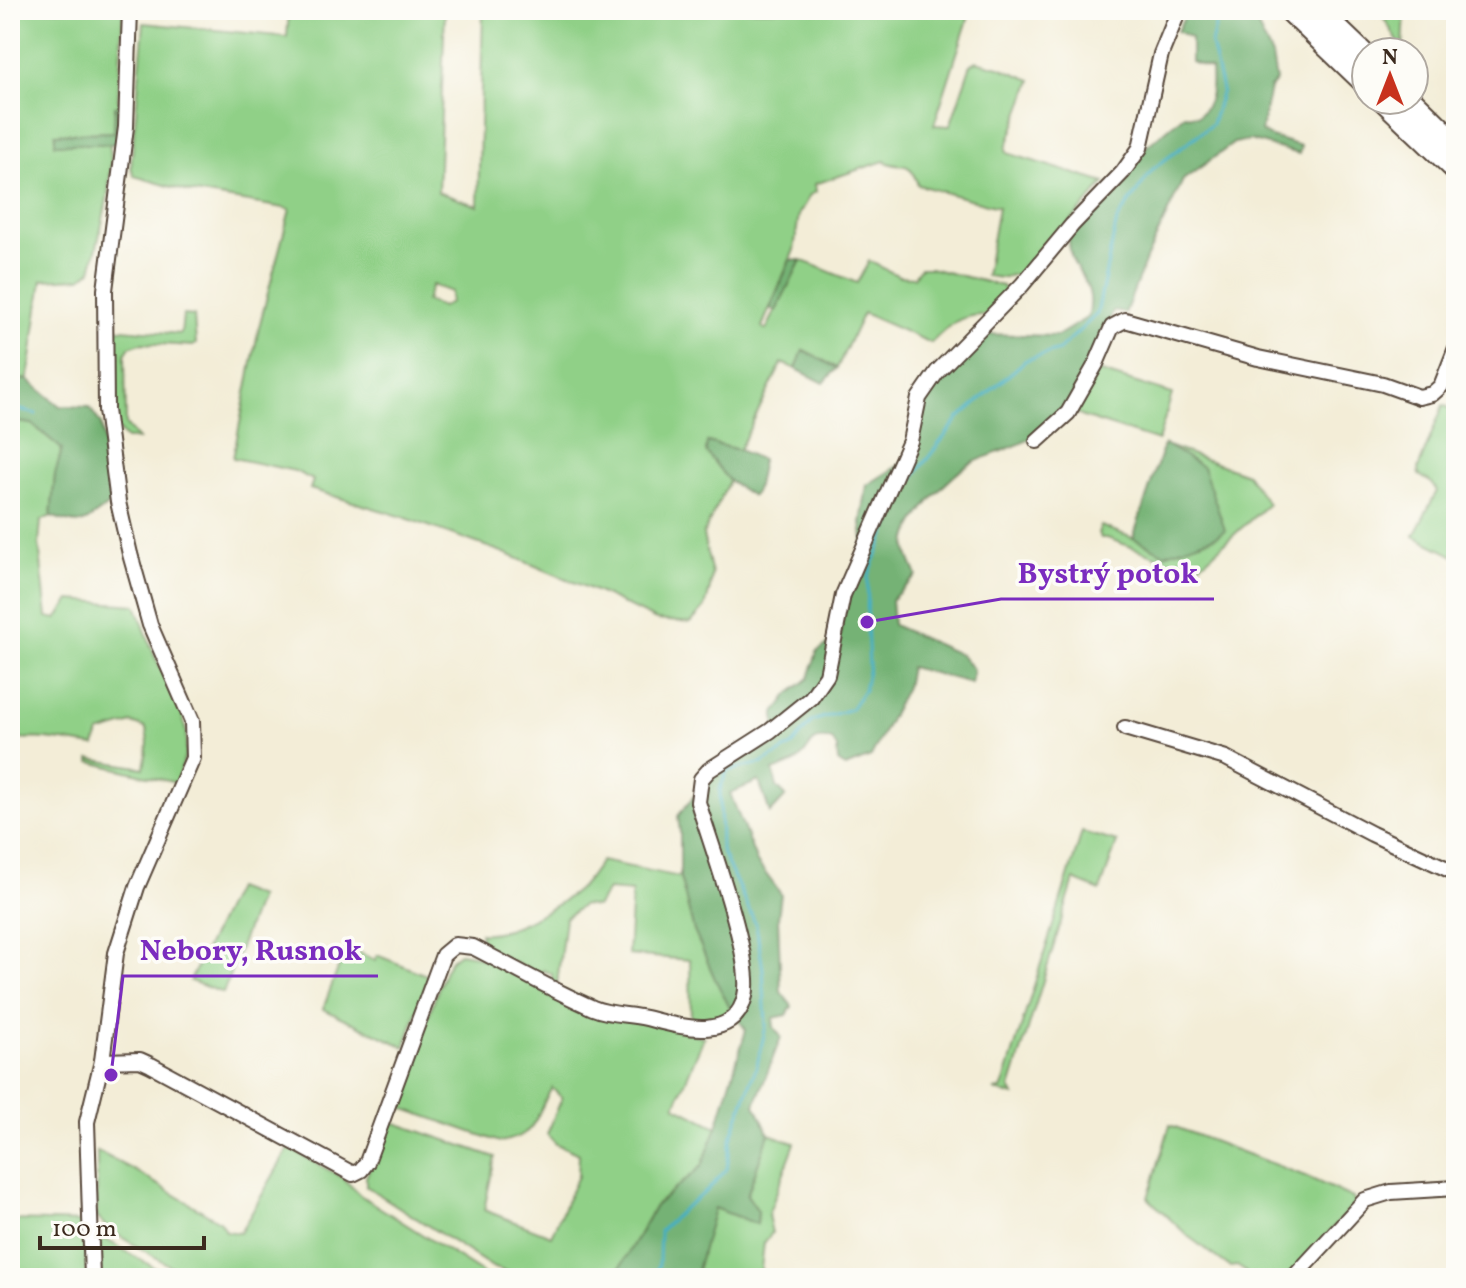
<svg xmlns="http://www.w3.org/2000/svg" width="1466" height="1288" font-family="Vollkorn,serif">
  <rect width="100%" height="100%" fill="#fdfcf7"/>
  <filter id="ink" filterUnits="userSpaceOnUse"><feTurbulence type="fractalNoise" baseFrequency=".0125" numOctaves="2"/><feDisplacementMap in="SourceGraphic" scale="16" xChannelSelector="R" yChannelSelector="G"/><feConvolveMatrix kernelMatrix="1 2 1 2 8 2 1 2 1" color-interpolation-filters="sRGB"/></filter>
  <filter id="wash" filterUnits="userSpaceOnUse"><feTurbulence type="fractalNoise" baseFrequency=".006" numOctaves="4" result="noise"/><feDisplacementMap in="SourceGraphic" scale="32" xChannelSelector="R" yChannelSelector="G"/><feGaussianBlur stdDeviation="1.8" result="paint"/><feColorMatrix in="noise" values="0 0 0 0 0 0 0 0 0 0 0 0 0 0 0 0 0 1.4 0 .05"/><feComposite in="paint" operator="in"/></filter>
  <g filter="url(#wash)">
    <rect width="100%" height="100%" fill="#f3edd7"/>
    <g fill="#90d087" stroke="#667d52" stroke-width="2" fill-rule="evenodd">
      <path d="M10 10H123L118 99 121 107H115L114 132 55 134 56 144H109C117 172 98 241 91 271L81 278 42 280 28 380 10 378Z"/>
      <path d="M289 10H445L438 192 478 206 483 10H971L934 125 950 126 971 64 976 61 999 67 1032 80 1006 148 1007 153 1105 183 1027 271 1001 278 986 276 998 207 918 185C907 155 905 172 884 161L815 184 816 192 810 195 799 214 794 250 762 327 766 330 801 260 857 283 869 261 899 276 914 277 920 268H930L1002 286 1006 292 986 315C960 314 949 325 931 343L863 313 837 368 804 350 796 369 782 363 739 450 708 442 706 452 729 481 703 535 712 574 710 588 705 607 691 623 656 620 600 593 502 552 403 517 310 489 313 480 295 471 233 458 259 327 290 209 189 192 134 176 131 167 144 23 287 37ZM432 285 451 292 450 302 442 307 426 301Z"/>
      <path d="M1379 10H1405L1403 50Z"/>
      <path d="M183 315 194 316 196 344 193 346 141 343 129 347 125 355 126 425 138 439H126L114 426 111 328 181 334Z"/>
      <path d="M1098 371 1172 394 1158 441 1083 417 1075 412Z"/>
      <path d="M1443 405 1456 411V557L1414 536 1437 491 1432 483 1419 475 1418 469Z"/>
      <path d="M10 421 32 424 62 449 55 475 51 516 41 521 39 543 47 617 57 619 70 600 136 605 155 657 181 708 186 732V753L176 783 90 762V759L144 768 148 743 146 728 132 723 99 733 95 746C74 744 27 732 10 743V618H15L19 604 10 515Z"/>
      <path d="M1165 445 1247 474 1268 504 1205 561 1191 569 1107 538H1101L1098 533 1101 526 1133 538 1203 468Z"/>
      <path d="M1082 832 1117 842 1100 891 1074 880 1010 1088 1014 1096 994 1090 1001 1089 1004 1082Z"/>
      <path d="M601 861 680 877 694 931 730 1008 722 1020 691 1024 690 960 628 955 632 892 608 890 596 907 583 905 565 918 557 984 552 983V974L543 970 541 976 482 947 480 933C508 936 561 905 582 886 589 879 595 869 601 861Z"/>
      <path d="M235 888 259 897 223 993 190 981Z"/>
      <path d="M346 947 375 960 377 955 429 976 405 1047 323 1009Z"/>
      <path d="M459 953 473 955 644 1022 704 1037 675 1106 717 1127 702 1166 655 1206 614 1278H527L494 1268 366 1186V1177L390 1121 495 1157 484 1210 551 1236 578 1176 579 1154 556 1144 547 1134 562 1098 552 1088C534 1116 539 1136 500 1142L396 1106 445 970 451 959Z"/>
      <path d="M1170 1125 1305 1176 1353 1198 1355 1204 1287 1278H1248L1246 1272 1237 1266 1230 1267 1189 1237 1148 1198Z"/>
      <path d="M769 1134 795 1143 768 1215 772 1233 764 1243 760 1278H721L696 1271 714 1208 757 1224 758 1211 747 1195Z"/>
      <path d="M289 1148 343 1178 360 1195 481 1272 486 1278H191L109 1230 97 1217V1151L132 1169 219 1221 226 1231 240 1233Z"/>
      <path d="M10 1220 85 1222 86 1278H10Z"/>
      <path d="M100 1239H105L172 1278H101Z"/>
    </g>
    <g fill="#74b274" stroke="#586e49" stroke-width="2">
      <path d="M1188 10H1257V25L1272 56 1276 81 1270 88 1261 131 1268 136 1301 146 1299 154 1250 140 1234 143 1183 180 1147 257 1125 313 1113 311C1100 346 1079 399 1052 424 1031 443 999 451 974 462 951 473 907 520 907 547 907 556 914 567 917 576L891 600 893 625 961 655 973 669 971 683 910 667 906 687 871 757 845 767 838 762 837 748 832 740C807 735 814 747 799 759 793 765 782 767 773 771L777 787 786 796 770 813 759 781 730 793 757 862 781 894 778 918 781 992 792 1006 787 1015 773 1018 774 1027 781 1037 755 1105 769 1134 747 1195 758 1211 757 1224 714 1208 695 1278H614L655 1206 702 1166 717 1127 746 1030 730 1008 715 979 694 931 680 877V833L678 816 714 771 775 733V713L788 695 809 678 817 652 840 635 846 595 865 553 861 523 867 485 912 457 926 397 980 334 1057 336 1088 317C1099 278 1067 274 1069 238L1146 147 1184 115 1198 116C1213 103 1212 87 1211 69L1191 62V38L1177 31Z"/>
      <path d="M115 106 121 107 119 144H55V134L114 132Z"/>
      <path d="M790 260H801L776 311 770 309Z"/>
      <path d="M803 350 837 368 824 383 796 369Z"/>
      <path d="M10 378 28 380 60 406 89 407 101 424 113 503C83 521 88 530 51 516L55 475 62 449 32 424 10 421Z"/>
      <path d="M707 442 739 450 762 460 756 491 752 496 729 481 706 452Z"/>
      <path d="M1164 444 1203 467 1225 530 1215 537 1165 554 1133 538Z"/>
    </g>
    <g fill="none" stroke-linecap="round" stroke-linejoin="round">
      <g stroke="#44afc2" stroke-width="3">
        <path d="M10 407 36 414"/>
        <path d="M654 1278 659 1264 660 1231 684 1208 707 1191 727 1169 731 1138 757 1065 766 1026 763 970 756 925 721 850 720 789 727 771 763 763 793 745 812 721 851 709 864 690 869 666 867 622 868 577 891 520 914 476 959 418 1026 360 1059 350 1097 314 1117 220 1153 169 1212 124 1222 90 1211 44 1219 10"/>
      </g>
    </g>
  </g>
  <g filter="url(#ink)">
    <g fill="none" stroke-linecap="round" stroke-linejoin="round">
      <defs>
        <g id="minor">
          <path d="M1037 441 1068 413 1096 364 1112 327 1125 320 1258 358 1383 384 1419 397 1432 394 1441 386 1456 348"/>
          <path d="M1125 728 1226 758 1372 834 1456 873"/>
          <path d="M102 1061 140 1060 151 1065 353 1174 361 1170 367 1162 443 955 455 945 473 947C512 967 552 990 593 1008 610 1015 628 1014 646 1018 679 1026 734 1044 745 996 754 959 710 843 698 802L701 779 709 770 770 731 811 698 827 675 843 595 910 441 919 398 937 372 1022 285 1072 225 1123 172 1140 148 1161 54 1179 10"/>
          <path d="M92 1278 87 1122 102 1061 116 953 137 887 193 758 192 721 150 625 130 554 118 502 106 410 105 290 126 127 130 10"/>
          <path d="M1293 1278 1365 1200 1391 1192 1456 1188"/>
        </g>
        <g id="highway">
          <path d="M1290 10 1366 83"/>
          <path d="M1317 10 1366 57"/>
          <path d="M1384 100 1456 169"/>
          <path d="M1411 100 1456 144"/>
        </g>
      </defs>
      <use href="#minor" stroke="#57473a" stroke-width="18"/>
      <use href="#highway" stroke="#57473a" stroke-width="26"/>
      <use href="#minor" stroke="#fff" stroke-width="14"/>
      <use href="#highway" stroke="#fff" stroke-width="22"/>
    </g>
  </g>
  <path fill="none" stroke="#7b2cbf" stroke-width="3" d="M867 622L1001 599H1214M111 1075L123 976H378"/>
  <g fill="#7b2cbf" stroke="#fdfcf7" stroke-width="3">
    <circle cx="867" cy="622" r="8"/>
    <circle cx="111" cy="1075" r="8"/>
  </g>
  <g font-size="30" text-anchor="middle" font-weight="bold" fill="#7b2cbf" stroke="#fdfcf7" stroke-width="7" stroke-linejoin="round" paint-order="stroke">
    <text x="1108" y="583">Bystrý potok</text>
    <text x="251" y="960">Nebory, Rusnok</text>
  </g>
  <rect width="1466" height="1288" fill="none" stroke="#fdfcf7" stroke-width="40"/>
  <g transform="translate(1390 76)"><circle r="38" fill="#fdfcf7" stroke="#afa8a0" stroke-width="2"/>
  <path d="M0-6L14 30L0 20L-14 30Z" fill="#c8321e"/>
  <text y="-12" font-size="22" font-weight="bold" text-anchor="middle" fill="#3b2a1e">N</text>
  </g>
  <path d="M40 1236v12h164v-12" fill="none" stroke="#3b2a1e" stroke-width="4"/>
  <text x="52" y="1236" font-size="24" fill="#3b2a1e" stroke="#fdfcf7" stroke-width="6" paint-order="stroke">100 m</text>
</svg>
